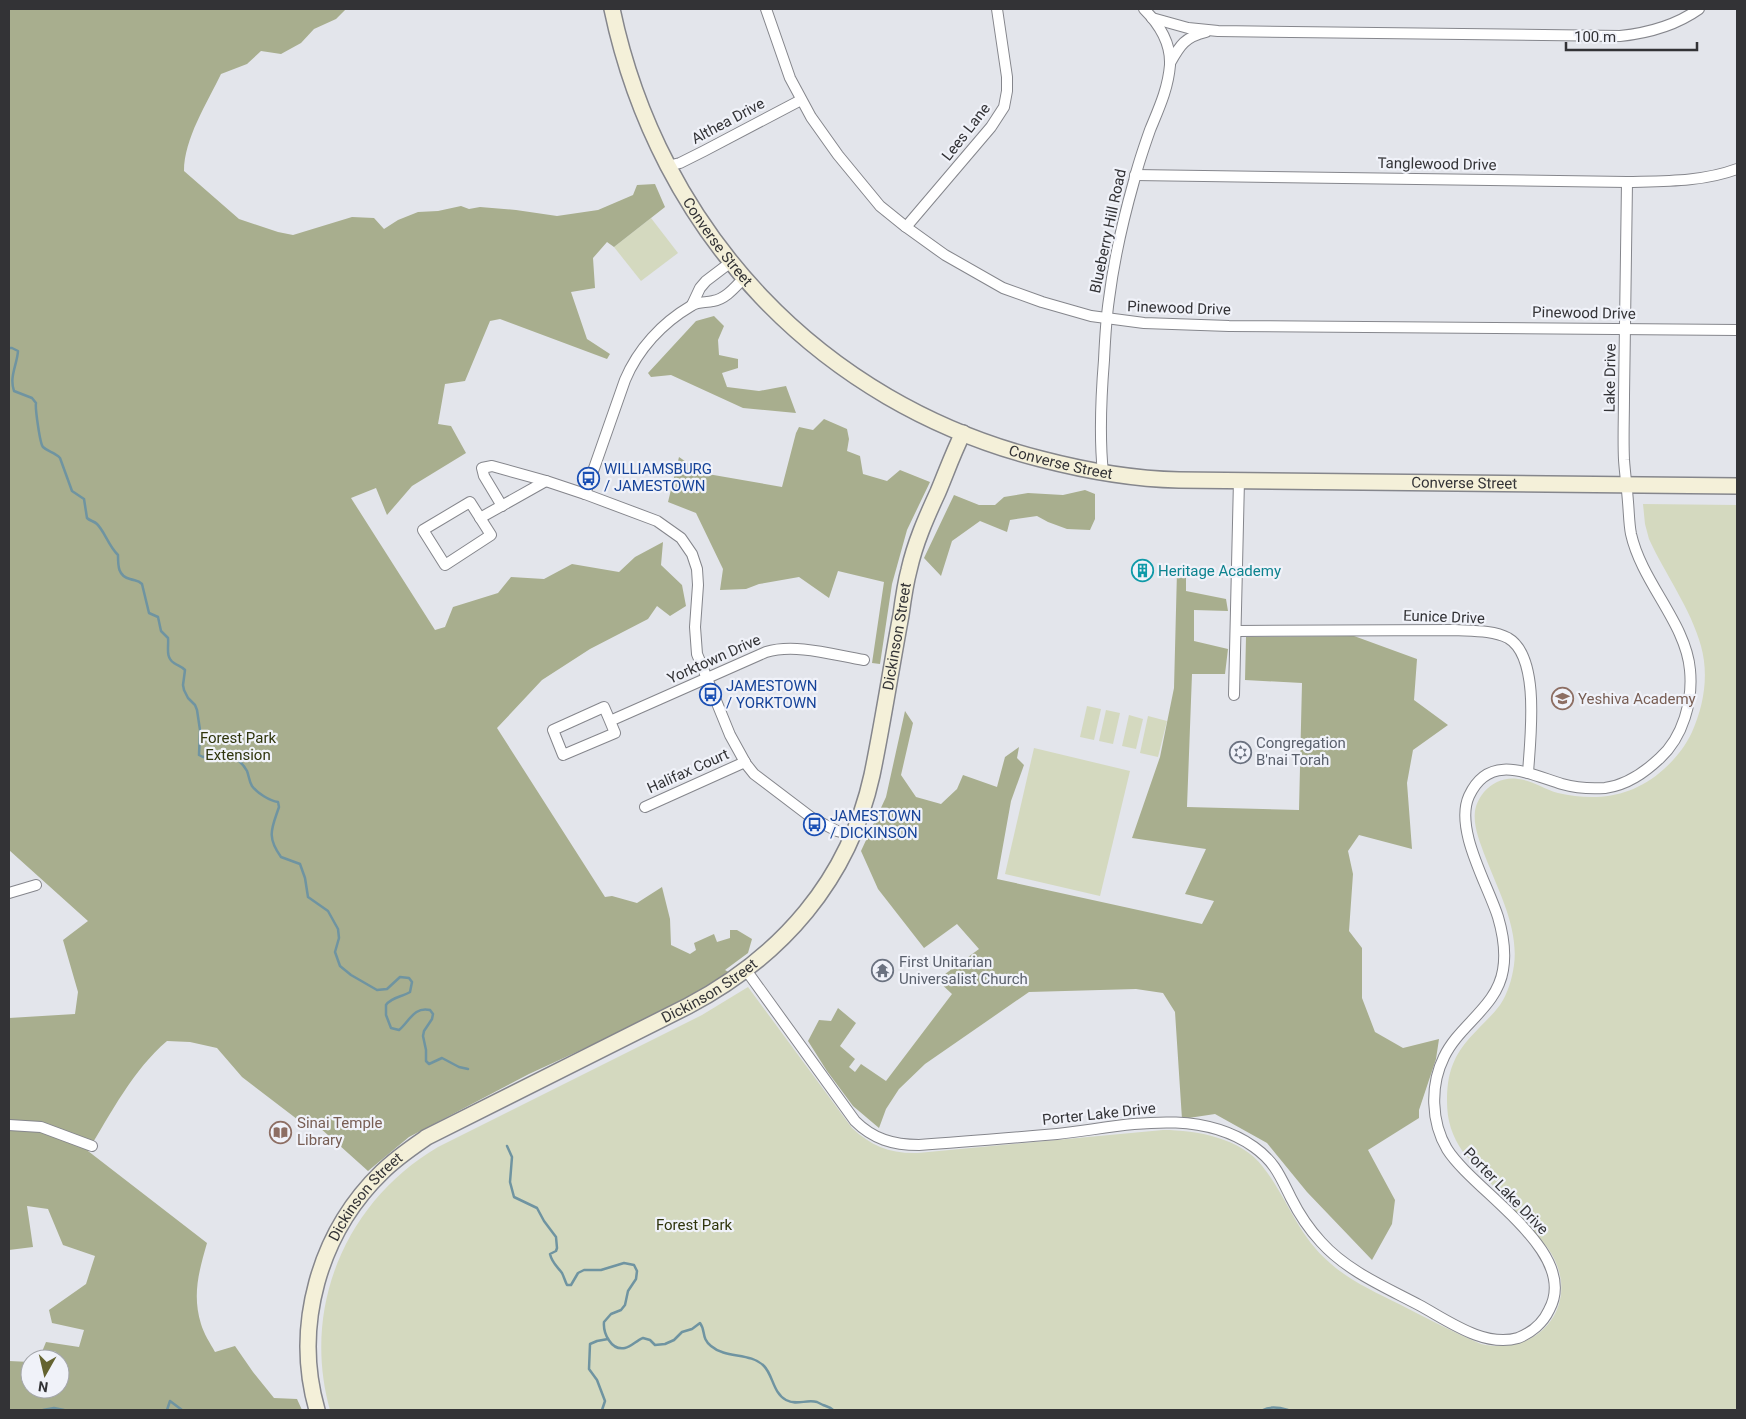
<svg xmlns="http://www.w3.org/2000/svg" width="1746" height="1419" font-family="Roboto,sans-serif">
  <rect width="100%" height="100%" fill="#e3e5eb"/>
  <g fill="#d4d9bf">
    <path d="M651 218 678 253 641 281 614 247Z"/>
    <path d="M1643 504 1737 505V1410H330C301 1307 346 1201 438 1147L702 1015 748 987 852 1128C871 1146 891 1154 918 1153L1163 1130C1197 1130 1241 1138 1263 1167 1288 1199 1297 1235 1330 1263 1350 1281 1375 1292 1399 1304 1426 1318 1453 1332 1481 1344 1542 1358 1585 1299 1547 1247L1463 1152C1452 1136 1447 1121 1447 1101 1447 1089 1448 1076 1453 1064 1462 1040 1485 1025 1500 1005 1508 993 1512 979 1514 965 1519 928 1498 890 1485 856 1480 842 1473 826 1475 811 1476 804 1480 797 1484 792 1493 782 1505 777 1518 779 1532 780 1544 789 1558 793 1597 802 1633 797 1664 769 1676 758 1685 747 1692 732 1704 705 1709 675 1701 646 1691 609 1665 574 1649 539L1645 524Z"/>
    <path d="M1087 706 1101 709 1094 740 1080 737Z"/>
    <path d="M1106 710 1120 713 1113 744 1099 741Z"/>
    <path d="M1129 715 1143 719 1136 749 1122 746Z"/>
    <path d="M1148 716 1167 721 1158 757 1140 753Z"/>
    <path d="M1034 748 1130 771 1100 896 1005 874Z"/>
  </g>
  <g fill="#a8ae8e">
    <path d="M9 9H346L336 19 314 29 301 43 281 54 261 51 247 64 221 74C207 103 184 139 184 171L239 219 278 232 293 235 352 217 374 218 384 229 398 220 418 212 438 211 461 206 469 209 480 207 516 210 557 216 598 210 633 195 637 185 655 184 665 207 614 247 607 242 593 258 595 288 571 292 587 339 610 354 607 359 500 319 490 321 465 381 445 384 438 424 451 426 466 453 412 486 387 515 376 488 351 498 435 630 445 627 453 607 498 593 511 577 544 579 572 564 619 572 635 557 663 542 661 565 682 585 686 606 670 616 657 606 648 619 590 649 542 680 497 728 605 897 612 896 637 903 662 887 670 919 671 945 690 954 696 950 694 943 714 934 717 942 730 938V930H737L752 939 748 953 725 970 732 974 646 1020 529 1074 409 1137 368 1171 319 1127 310 1129 242 1077 217 1048 190 1042 167 1041C133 1070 111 1113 88 1151L207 1243C199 1271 192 1295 201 1324 204 1334 210 1343 215 1352L235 1346 253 1372 274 1398 297 1399 302 1410H9V1361L30 1362V1389H60V1359H39L46 1342 79 1347 84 1330 52 1323 49 1310 86 1284 95 1256 63 1245 48 1209 27 1206 33 1247 9 1250V1018L75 1014 78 992 63 940 88 921 9 850Z"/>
    <path d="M714 316 724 326 718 340 719 355 738 359V368L722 373 727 387 759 391 786 386 796 413 743 408 671 375 651 377 648 373 696 321Z"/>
    <path d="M824 419 847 429 849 439 847 451 860 456 863 474 887 481 900 470 930 482 907 530 892 584 880 664 872 663 884 582 838 571 829 598 799 577 759 584 746 589 720 590 723 569 696 513 668 502 679 457 702 473 782 487 796 433 799 427 813 430Z"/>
    <path d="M1085 490 1095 494V519L1090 530 1067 529 1048 522 1037 516 1010 520 1007 532 980 521 952 541 941 576 924 558 954 495 979 505H995L1004 497 1028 493 1063 495Z"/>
    <path d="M1177 571 1186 575V591L1226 599 1228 611 1194 610V641L1228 649 1225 674H1192L1187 807 1299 810 1302 683 1245 680 1246 637 1354 636 1417 659 1414 700 1448 725 1413 750 1407 783 1412 849 1359 835 1348 851 1353 874 1349 931 1362 948V998L1375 1032 1403 1048 1439 1039 1436 1059 1419 1110V1118L1368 1150 1395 1200 1392 1224 1372 1260 1307 1192 1267 1143 1215 1114 1182 1119 1175 1012 1163 993 1136 989 1029 992 925 1064 899 1089 886 1109 879 1128 853 1106 827 1071 808 1041 819 1020 831 1021 838 1008 856 1023 840 1046 855 1059 849 1067 855 1072 861 1064 886 1081 952 994 937 980 979 949 957 924 924 948 878 889 861 851 886 797 905 711 913 723 901 775 916 797 941 804 957 789 963 775 997 787 1005 757 1019 747 1017 758 1024 765 1011 801 997 879 1202 924 1214 901 1185 894 1206 849 1132 838 1160 757 1174 688Z"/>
  </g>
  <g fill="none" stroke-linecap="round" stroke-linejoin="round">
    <g stroke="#6f94a1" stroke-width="2.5">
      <path d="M9 348H12L18 351C17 365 9 377 14 391L32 398 36 403C35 408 40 444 43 447 48 452 55 452 60 458L72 491 84 499 87 518C90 521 94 521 97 524 105 532 108 545 118 555 118 566 118 576 130 579 136 581 138 580 142 584L149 613 158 617 161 631 168 638C169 647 165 657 174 663 178 666 181 666 185 670L183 685 184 690 188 698 195 705 197 710 200 730 199 755 203 757C221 752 237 753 247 771 249 776 249 781 252 786 257 793 270 801 278 802L279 807C272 828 266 836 281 857L300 864 305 878 308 897 328 911 338 929 339 938 335 952 340 966 351 975 377 990 387 989 400 977 409 978 412 982 410 992C402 997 391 997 386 1005V1015L391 1028 399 1030C409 1022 414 1006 430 1010L433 1014 432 1019 424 1031 423 1036 426 1050V1061L429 1064 442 1058 459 1067 468 1069"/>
      <path d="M507 1146 512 1157 510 1182 514 1197 537 1208 544 1221 556 1237 557 1248 556 1251 550 1254C552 1263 557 1266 562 1273 564 1277 565 1281 567 1285H571L578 1273 584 1270H601L624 1263 634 1265 637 1271 636 1279 628 1291 625 1305 621 1310 611 1314 604 1322C603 1333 611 1351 625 1348 631 1347 637 1340 643 1338L650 1340 655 1345 665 1344 674 1340 682 1332 692 1329 700 1323C706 1331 701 1338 711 1346 726 1359 750 1352 764 1366 773 1375 773 1393 786 1400 797 1406 806 1399 817 1402 819 1403 821 1404 823 1405 828 1407 830 1407 833 1410"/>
      <path d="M43 1410 54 1408 64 1410"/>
      <path d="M167 1410 170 1401 182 1410"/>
      <path d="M602 1410 605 1401 597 1380 589 1369 590 1344 597 1341 608 1339"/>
      <path d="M1263 1410C1270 1406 1281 1408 1288 1410"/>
    </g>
    <defs>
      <g id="street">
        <path d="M766 9 790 78 811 117 838 155 880 206 906 227 945 255 1003 288 1042 302 1091 316 1144 323 1229 326 1737 330"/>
        <path d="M1152 18 1188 28 1218 31 1620 36C1649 33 1675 26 1699 9"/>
        <path d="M1170 63C1180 45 1185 37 1206 32"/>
        <path d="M668 166 680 163 704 151 801 100"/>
        <path d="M1135 175 1627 182C1664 181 1702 182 1737 169"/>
        <path d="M906 227 991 127 1004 107 1007 91V77L997 9"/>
        <path d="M692 305 700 288 706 281 731 262"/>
        <path d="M1103 473C1099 435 1101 397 1104 360 1105 339 1106 319 1109 299 1114 259 1123 220 1134 181 1138 164 1144 147 1150 130 1159 108 1168 89 1170 65 1171 43 1159 24 1144 9"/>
        <path d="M585 494 625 380C638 349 662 323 691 306 698 301 706 303 713 301 726 299 736 286 744 278"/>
        <path d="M470 502 491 535 445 565 423 530Z"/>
        <path d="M502 506 484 476 482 468 492 466 546 481 585 494 657 521 681 538 692 554 697 569 698 585 695 627 697 654 730 735 746 764 754 774 812 818 837 831 852 835"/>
        <path d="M480 518 546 481"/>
        <path d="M1237 631 1455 630C1471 631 1493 630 1508 638 1541 657 1530 740 1528 773"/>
        <path d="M1234 695 1239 480"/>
        <path d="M610 721 604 707 553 730 563 755 615 733 610 721 766 652C795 643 834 655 864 660"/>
        <path d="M645 807 745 762"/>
        <path d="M9 893 36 885"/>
        <path d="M746 970 855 1121C873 1139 893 1145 919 1145 965 1142 1011 1138 1057 1134 1122 1127 1196 1106 1254 1147 1275 1162 1280 1176 1291 1198 1299 1214 1309 1229 1321 1242 1347 1271 1385 1287 1419 1305 1447 1320 1484 1348 1518 1338 1531 1333 1543 1323 1549 1310 1581 1252 1474 1192 1447 1149 1431 1122 1430 1085 1444 1057 1459 1025 1497 1007 1503 970 1506 953 1503 934 1498 917 1488 885 1454 829 1469 796 1489 752 1529 774 1562 784 1576 788 1590 789 1605 788 1627 785 1644 773 1660 758 1683 737 1693 701 1690 670 1686 623 1642 583 1631 534 1629 524 1629 513 1628 502 1627 488 1625 474 1624 460 1623 439 1624 417 1624 396 1625 325 1626 254 1627 182"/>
        <path d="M9 1125 41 1127 92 1146"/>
      </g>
      <g id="secondary">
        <path id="s1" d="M612 9C659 232 820 403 1041 459 1087 471 1132 479 1179 480L1737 486"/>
        <path id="s2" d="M317 1410C293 1326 319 1233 382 1172 396 1158 411 1148 427 1137L688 1006C781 957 849 880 872 775 883 722 891 668 901 615 903 600 905 585 909 570 915 543 926 518 938 492 946 473 953 453 963 433"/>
      </g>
    </defs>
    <use href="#street" stroke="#85868c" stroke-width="12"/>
    <use href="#secondary" stroke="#85868c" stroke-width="18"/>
    <use href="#street" stroke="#fff" stroke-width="10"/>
    <use href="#secondary" stroke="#f4f0d9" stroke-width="15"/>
  </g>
  <defs>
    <symbol id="bus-ring" viewBox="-11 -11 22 22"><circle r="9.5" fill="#f0f2f9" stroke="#1a4fb4" stroke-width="1.5"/><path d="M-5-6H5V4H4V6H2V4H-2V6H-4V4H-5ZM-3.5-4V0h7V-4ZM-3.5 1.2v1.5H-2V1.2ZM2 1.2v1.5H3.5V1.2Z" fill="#1a4fb4"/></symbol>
    <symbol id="building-ring" viewBox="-11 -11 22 22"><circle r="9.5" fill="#f0f2f9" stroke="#0f9aa8" stroke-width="1.5"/><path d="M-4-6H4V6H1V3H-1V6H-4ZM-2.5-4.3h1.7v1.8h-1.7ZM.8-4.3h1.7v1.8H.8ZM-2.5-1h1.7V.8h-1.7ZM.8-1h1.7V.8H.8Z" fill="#0f9aa8"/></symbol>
    <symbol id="school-ring" viewBox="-11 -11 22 22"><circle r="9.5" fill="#f0f2f9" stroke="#8d6e63" stroke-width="1.5"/><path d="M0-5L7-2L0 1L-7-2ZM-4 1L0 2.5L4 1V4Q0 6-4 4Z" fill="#8d6e63"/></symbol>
    <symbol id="synagogue-ring" viewBox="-11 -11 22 22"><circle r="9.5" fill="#f0f2f9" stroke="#6b7280" stroke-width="1.5"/><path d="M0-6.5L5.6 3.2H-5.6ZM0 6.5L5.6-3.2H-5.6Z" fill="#6b7280"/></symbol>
    <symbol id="temple-ring" viewBox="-11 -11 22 22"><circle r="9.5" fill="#f0f2f9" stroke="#6b7280" stroke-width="1.5"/><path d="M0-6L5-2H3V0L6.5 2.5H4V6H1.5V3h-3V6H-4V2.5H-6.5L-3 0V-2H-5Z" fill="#6b7280"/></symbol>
    <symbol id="library-ring" viewBox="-11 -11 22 22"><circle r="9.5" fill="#f0f2f9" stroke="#8d6e63" stroke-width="1.5"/><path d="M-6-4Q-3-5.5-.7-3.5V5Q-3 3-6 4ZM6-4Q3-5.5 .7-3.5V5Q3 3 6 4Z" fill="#8d6e63"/></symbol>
  </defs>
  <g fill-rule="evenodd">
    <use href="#bus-ring" x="576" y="466" width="25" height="25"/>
    <use href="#building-ring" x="1130" y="558" width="25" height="25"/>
    <use href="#bus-ring" x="698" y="682" width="25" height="25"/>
    <use href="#school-ring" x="1550" y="686" width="25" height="25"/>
    <use href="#synagogue-ring" x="1228" y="740" width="25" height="25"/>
    <use href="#bus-ring" x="802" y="812" width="25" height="25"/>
    <use href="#temple-ring" x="870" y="958" width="25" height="25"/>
    <use href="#library-ring" x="268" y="1120" width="25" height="25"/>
  </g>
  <g text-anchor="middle" stroke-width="4.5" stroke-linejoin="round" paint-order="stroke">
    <g font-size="15" fill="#333336" stroke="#f0f2f9">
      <text transform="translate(728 121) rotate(-28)" y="5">Althea Drive</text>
      <text transform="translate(966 132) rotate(-52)" y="5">Lees Lane</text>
      <text transform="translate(1437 164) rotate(1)" y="5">Tanglewood Drive</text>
      <text transform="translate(1108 231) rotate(-78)" y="5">Blueberry Hill Road</text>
      <text dy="5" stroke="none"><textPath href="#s1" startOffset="258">Converse Street</textPath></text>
      <text transform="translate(1179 308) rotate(2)" y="5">Pinewood Drive</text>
      <text transform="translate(1584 313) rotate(1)" y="5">Pinewood Drive</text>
      <text transform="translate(1610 378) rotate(-89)" y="5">Lake Drive</text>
      <text dy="5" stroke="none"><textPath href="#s1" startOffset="676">Converse Street</textPath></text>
      <text dy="5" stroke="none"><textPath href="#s1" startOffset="1081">Converse Street</textPath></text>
      <text transform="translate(1444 617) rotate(2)" y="5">Eunice Drive</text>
      <text dy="5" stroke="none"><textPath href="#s2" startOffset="1054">Dickinson Street</textPath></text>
      <text transform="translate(714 659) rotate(-24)" y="5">Yorktown Drive</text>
      <text transform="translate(688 771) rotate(-24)" y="5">Halifax Court</text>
      <text dy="5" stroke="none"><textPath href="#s2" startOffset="634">Dickinson Street</textPath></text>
      <text transform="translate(1099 1114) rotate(-6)" y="5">Porter Lake Drive</text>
      <text transform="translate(1506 1191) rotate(46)" y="5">Porter Lake Drive</text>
      <text dy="5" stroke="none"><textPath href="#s2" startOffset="229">Dickinson Street</textPath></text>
    </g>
    <g font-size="15" fill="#164399" stroke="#f0f2f9" text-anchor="start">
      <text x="604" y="474">WILLIAMSBURG<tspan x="604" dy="17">/ JAMESTOWN</tspan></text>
      <text x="726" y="691">JAMESTOWN<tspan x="726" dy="17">/ YORKTOWN</tspan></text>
      <text x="830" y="821">JAMESTOWN<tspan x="830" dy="17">/ DICKINSON</tspan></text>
    </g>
    <g font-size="15" fill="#0d838f" stroke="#f0f2f9" text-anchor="start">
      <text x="1158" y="576">Heritage Academy</text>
    </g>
    <g font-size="15" fill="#785e54" stroke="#f0f2f9" text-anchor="start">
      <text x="1578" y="704">Yeshiva Academy</text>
      <text x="297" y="1128">Sinai Temple<tspan x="297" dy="17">Library</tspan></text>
    </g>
    <g font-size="15" fill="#2f350c" stroke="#f0f2f9">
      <text x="238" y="743">Forest Park<tspan x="238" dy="17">Extension</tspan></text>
      <text x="694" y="1230">Forest Park</text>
    </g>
    <g font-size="15" fill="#5b616d" stroke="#f0f2f9" text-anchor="start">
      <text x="1256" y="748">Congregation<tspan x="1256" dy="17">B'nai Torah</tspan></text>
      <text x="899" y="967">First Unitarian<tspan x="899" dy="17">Universalist Church</tspan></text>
    </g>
  </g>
  <rect width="1746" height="1419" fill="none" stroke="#333336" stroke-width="20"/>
  <g transform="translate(45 1374) rotate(188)"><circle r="24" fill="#f0f2f9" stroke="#a4a6ab"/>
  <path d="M0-4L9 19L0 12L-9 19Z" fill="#646330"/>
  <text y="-8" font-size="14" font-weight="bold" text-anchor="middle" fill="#333336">N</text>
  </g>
  <path d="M1566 42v8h131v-8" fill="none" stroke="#333336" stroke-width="2.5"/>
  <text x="1574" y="42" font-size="15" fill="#333336" stroke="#f0f2f9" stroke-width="4" paint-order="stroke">100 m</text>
</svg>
